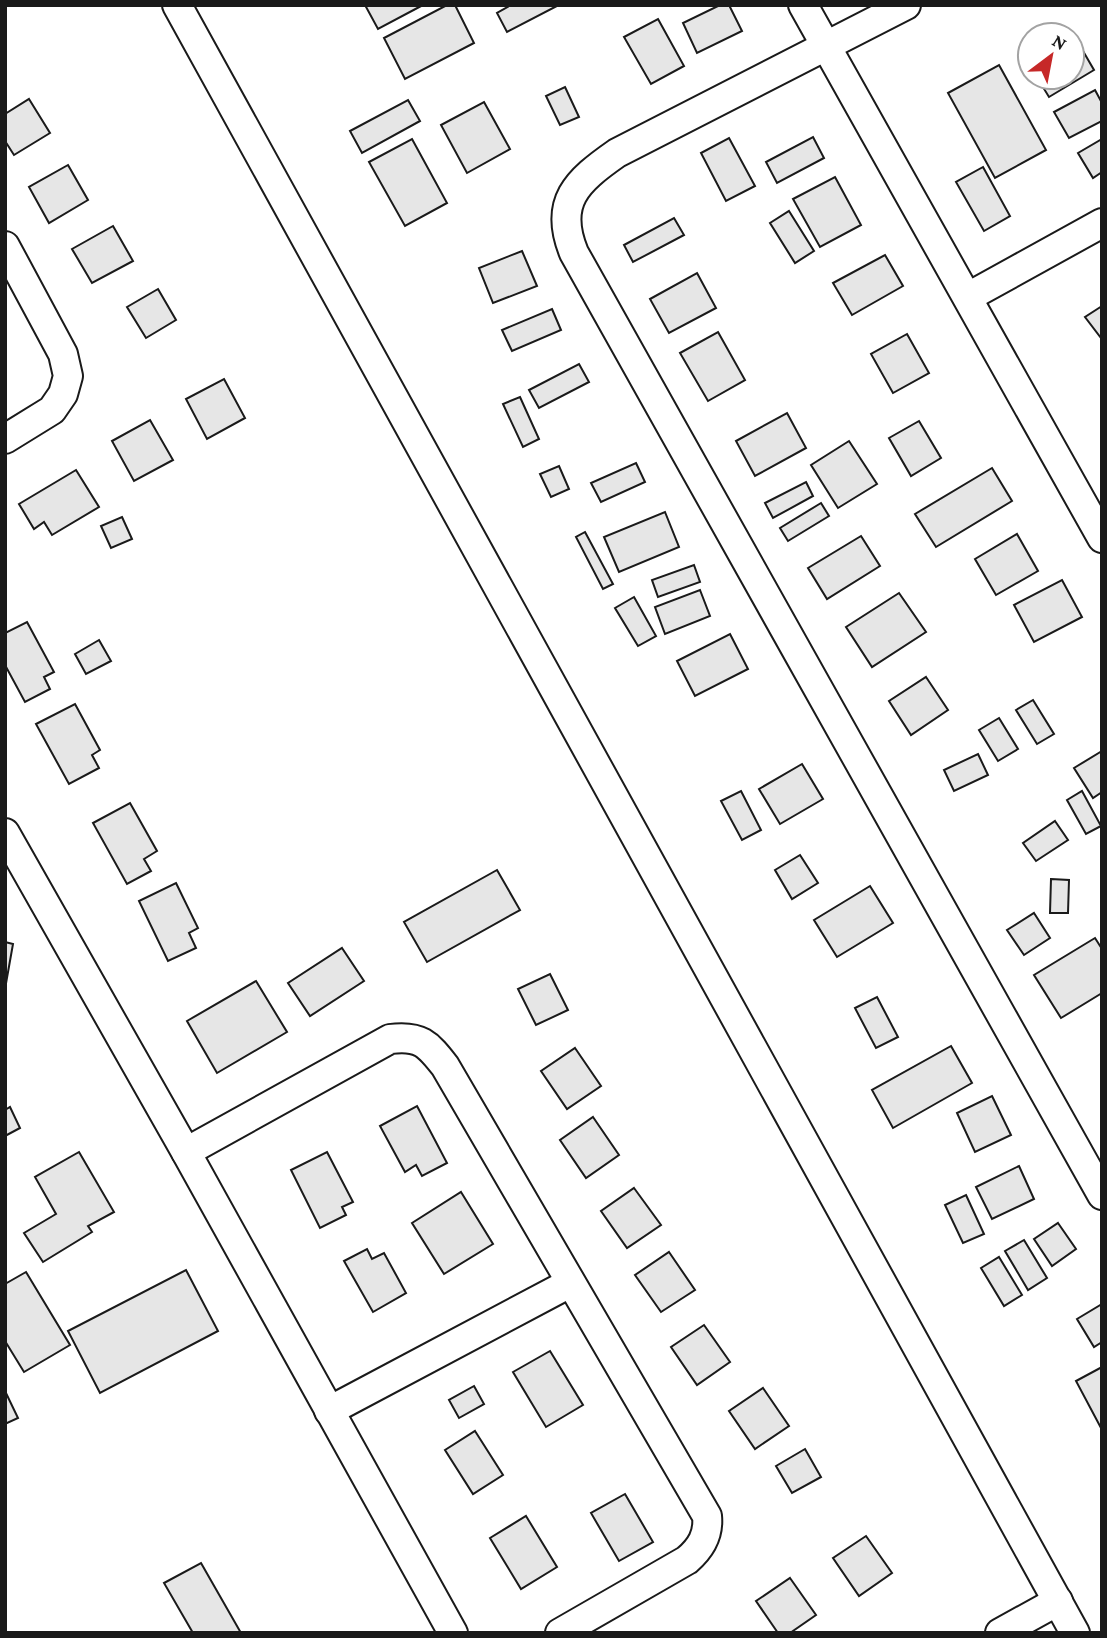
<svg xmlns="http://www.w3.org/2000/svg" width="1107" height="1638" font-family="'Crimson Pro',serif">
  <rect width="100%" height="100%" fill="#fff"/>
  <g fill="#e6e6e6" stroke="#1a1a1a" stroke-width="2">
    <path d="M365 5H423L378 29Z"/>
    <path d="M447 5H455L474 43 405 79 384 38Z"/>
    <path d="M511 5H556L557 6 507 32 497 13Z"/>
    <path d="M720 5H729L742 31 697 53 683 23Z"/>
    <path d="M658 19 684 66 651 84 624 37Z"/>
    <path d="M1083 51 1094 70 1049 97 1038 79 1072 77V58Z"/>
    <path d="M999 65 1046 150 995 178 948 93Z"/>
    <path d="M565 87 579 117 560 125 546 96Z"/>
    <path d="M1095 90 1102 103V121L1069 138 1054 112Z"/>
    <path d="M29 99 50 133 14 155 5 141V114Z"/>
    <path d="M408 100 420 121 362 153 350 131Z"/>
    <path d="M484 102 510 149 467 173 441 125Z"/>
    <path d="M813 137 824 158 777 183 766 162Z"/>
    <path d="M729 138 755 186 726 201 701 153Z"/>
    <path d="M412 139 447 203 405 226 369 162Z"/>
    <path d="M1102 139V172L1093 178 1078 153Z"/>
    <path d="M68 165 88 200 49 223 29 187Z"/>
    <path d="M983 167 1010 216 984 231 956 182Z"/>
    <path d="M835 177 861 225 820 247 793 199Z"/>
    <path d="M789 211 814 251 795 263 770 223Z"/>
    <path d="M674 218 684 235 633 262 624 245Z"/>
    <path d="M113 226 133 261 92 283 72 249Z"/>
    <path d="M522 251 537 286 493 303 479 268Z"/>
    <path d="M885 255 903 286 852 315 833 283Z"/>
    <path d="M697 273 716 308 669 333 650 299Z"/>
    <path d="M158 289 176 320 146 338 127 307Z"/>
    <path d="M1102 306V338H1101L1085 317Z"/>
    <path d="M552 309 561 330 512 351 502 330Z"/>
    <path d="M718 332 745 380 708 401 680 353Z"/>
    <path d="M907 334 929 373 893 393 871 354Z"/>
    <path d="M579 364 589 382 539 408 529 390Z"/>
    <path d="M224 379 245 418 207 439 186 399Z"/>
    <path d="M520 397 539 439 523 447 503 404Z"/>
    <path d="M787 413 806 448 755 476 736 441Z"/>
    <path d="M150 420 173 460 134 481 112 441Z"/>
    <path d="M919 421 941 458 911 476 889 438Z"/>
    <path d="M849 441 877 484 838 508 811 465Z"/>
    <path d="M636 463 645 482 601 502 591 483Z"/>
    <path d="M559 466 569 489 551 497 540 474Z"/>
    <path d="M992 468 1012 501 936 547 915 514Z"/>
    <path d="M76 470 99 507 52 535 44 522 34 529 19 504Z"/>
    <path d="M806 482 813 496 773 518 765 503Z"/>
    <path d="M821 503 829 516 788 541 780 528Z"/>
    <path d="M665 512 679 547 619 572 604 537Z"/>
    <path d="M122 517 132 539 111 548 101 526Z"/>
    <path d="M585 532 613 584 603 589 576 537Z"/>
    <path d="M1017 534 1038 571 996 595 975 559Z"/>
    <path d="M861 536 880 566 827 599 808 568Z"/>
    <path d="M694 565 700 582 658 597 652 580Z"/>
    <path d="M1062 580 1082 617 1034 642 1014 605Z"/>
    <path d="M700 590 710 616 665 634 655 607Z"/>
    <path d="M899 593 926 632 872 667 846 627Z"/>
    <path d="M634 597 656 636 638 646 615 608Z"/>
    <path d="M27 622 54 672 44 677 50 689 25 702 5 665V633Z"/>
    <path d="M730 634 748 669 695 696 677 661Z"/>
    <path d="M99 640 111 661 86 674 75 654Z"/>
    <path d="M926 677 948 710 911 735 889 701Z"/>
    <path d="M1033 700 1054 734 1037 744 1016 710Z"/>
    <path d="M75 704 100 750 92 755 99 768 69 784 36 724Z"/>
    <path d="M999 718 1018 749 998 761 979 730Z"/>
    <path d="M1102 751V792L1093 798 1074 768Z"/>
    <path d="M978 754 988 775 954 791 944 770Z"/>
    <path d="M802 764 823 799 780 824 759 789Z"/>
    <path d="M741 791 761 830 742 840 721 801Z"/>
    <path d="M1082 791 1101 826 1086 834 1067 800Z"/>
    <path d="M130 803 157 851 144 859 151 871 127 884 93 823Z"/>
    <path d="M1055 821 1068 840 1036 861 1023 843Z"/>
    <path d="M800 855 818 883 792 899 775 870Z"/>
    <path d="M497 870 520 910 427 962 404 922Z"/>
    <path d="M1051 879 1069 880 1068 913H1050Z"/>
    <path d="M176 883 198 928 189 933 196 948 168 961 139 901Z"/>
    <path d="M870 886 893 923 837 957 814 920Z"/>
    <path d="M1034 913 1050 938 1024 955 1007 930Z"/>
    <path d="M1095 938 1102 949V993L1061 1018 1034 975Z"/>
    <path d="M5 942 13 944 5 989Z"/>
    <path d="M342 948 364 981 310 1016 288 983Z"/>
    <path d="M550 974 568 1010 536 1025 518 989Z"/>
    <path d="M256 981 287 1032 217 1073 187 1021Z"/>
    <path d="M877 997 898 1037 876 1048 855 1008Z"/>
    <path d="M951 1046 972 1083 893 1128 872 1090Z"/>
    <path d="M575 1048 601 1086 567 1109 541 1071Z"/>
    <path d="M992 1096 1011 1135 975 1152 957 1113Z"/>
    <path d="M417 1106 447 1163 422 1176 416 1165 405 1172 380 1126Z"/>
    <path d="M10 1107 20 1128 5 1136V1110Z"/>
    <path d="M593 1117 619 1155 586 1178 560 1140Z"/>
    <path d="M79 1152 114 1212 88 1226 92 1232 43 1262 24 1233 56 1214 35 1177Z"/>
    <path d="M327 1152 353 1202 342 1207 346 1215 320 1228 291 1170Z"/>
    <path d="M1019 1166 1034 1199 992 1219 976 1187Z"/>
    <path d="M634 1188 661 1225 627 1248 601 1211Z"/>
    <path d="M461 1192 493 1244 444 1274 412 1223Z"/>
    <path d="M966 1195 984 1234 963 1243 945 1205Z"/>
    <path d="M1058 1223 1076 1249 1052 1266 1034 1239Z"/>
    <path d="M1024 1240 1047 1278 1028 1290 1005 1251Z"/>
    <path d="M367 1249 372 1259 384 1253 406 1293 373 1312 344 1261Z"/>
    <path d="M669 1252 695 1290 661 1312 635 1275Z"/>
    <path d="M999 1257 1022 1295 1004 1306 981 1268Z"/>
    <path d="M186 1270 218 1331 100 1393 68 1331Z"/>
    <path d="M26 1272 70 1345 24 1372 5 1341V1284Z"/>
    <path d="M1102 1304V1342L1094 1347 1077 1319Z"/>
    <path d="M704 1325 730 1362 697 1385 671 1347Z"/>
    <path d="M550 1351 583 1405 546 1427 513 1372Z"/>
    <path d="M1102 1367V1428H1101L1076 1381Z"/>
    <path d="M474 1386 484 1404 459 1418 449 1400Z"/>
    <path d="M763 1388 789 1426 755 1449 729 1411Z"/>
    <path d="M5 1391 18 1418 5 1424Z"/>
    <path d="M475 1431 503 1475 473 1494 445 1450Z"/>
    <path d="M805 1449 821 1477 792 1493 776 1466Z"/>
    <path d="M625 1494 653 1542 619 1561 591 1513Z"/>
    <path d="M526 1516 557 1567 521 1589 490 1538Z"/>
    <path d="M866 1536 892 1573 859 1596 833 1558Z"/>
    <path d="M201 1563 241 1633H193L164 1583Z"/>
    <path d="M790 1578 816 1615 790 1633H778L756 1601Z"/>
  </g>
  <g fill="none" stroke-linecap="round" stroke-linejoin="round">
    <defs>
      <g id="street">
        <path d="M177 5 1075 1633"/>
        <path d="M803 5 1102 538"/>
        <path d="M906 5 617 153C577 181 553 202 574 253L1102 1195"/>
        <path d="M5 246 63 354 68 376 63 394 52 410 5 439"/>
        <path d="M968 297 1102 223"/>
        <path d="M5 833 186 1152 453 1633"/>
        <path d="M186 1152 390 1039C420 1035 428 1044 445 1066L707 1516C709 1535 701 1548 687 1560L560 1633"/>
        <path d="M329 1411 570 1283"/>
        <path d="M1000 1633 1058 1601"/>
      </g>
    </defs>
    <use href="#street" stroke="#1a1a1a" stroke-width="32"/>
    <use href="#street" stroke="#fff" stroke-width="28"/>
  </g>
  <rect width="1107" height="1638" fill="none" stroke="#1a1a1a" stroke-width="14"/>
  <g transform="translate(1051 56) rotate(32)"><circle r="33" fill="#ffffff" stroke="#a3a3a3" stroke-width="2"/>
  <path d="M0-5L12 26L0 18L-12 26Z" fill="#c62828"/>
  <text y="-10" font-size="19" font-weight="bold" text-anchor="middle" fill="#1a1a1a">N</text>
  </g>
</svg>
